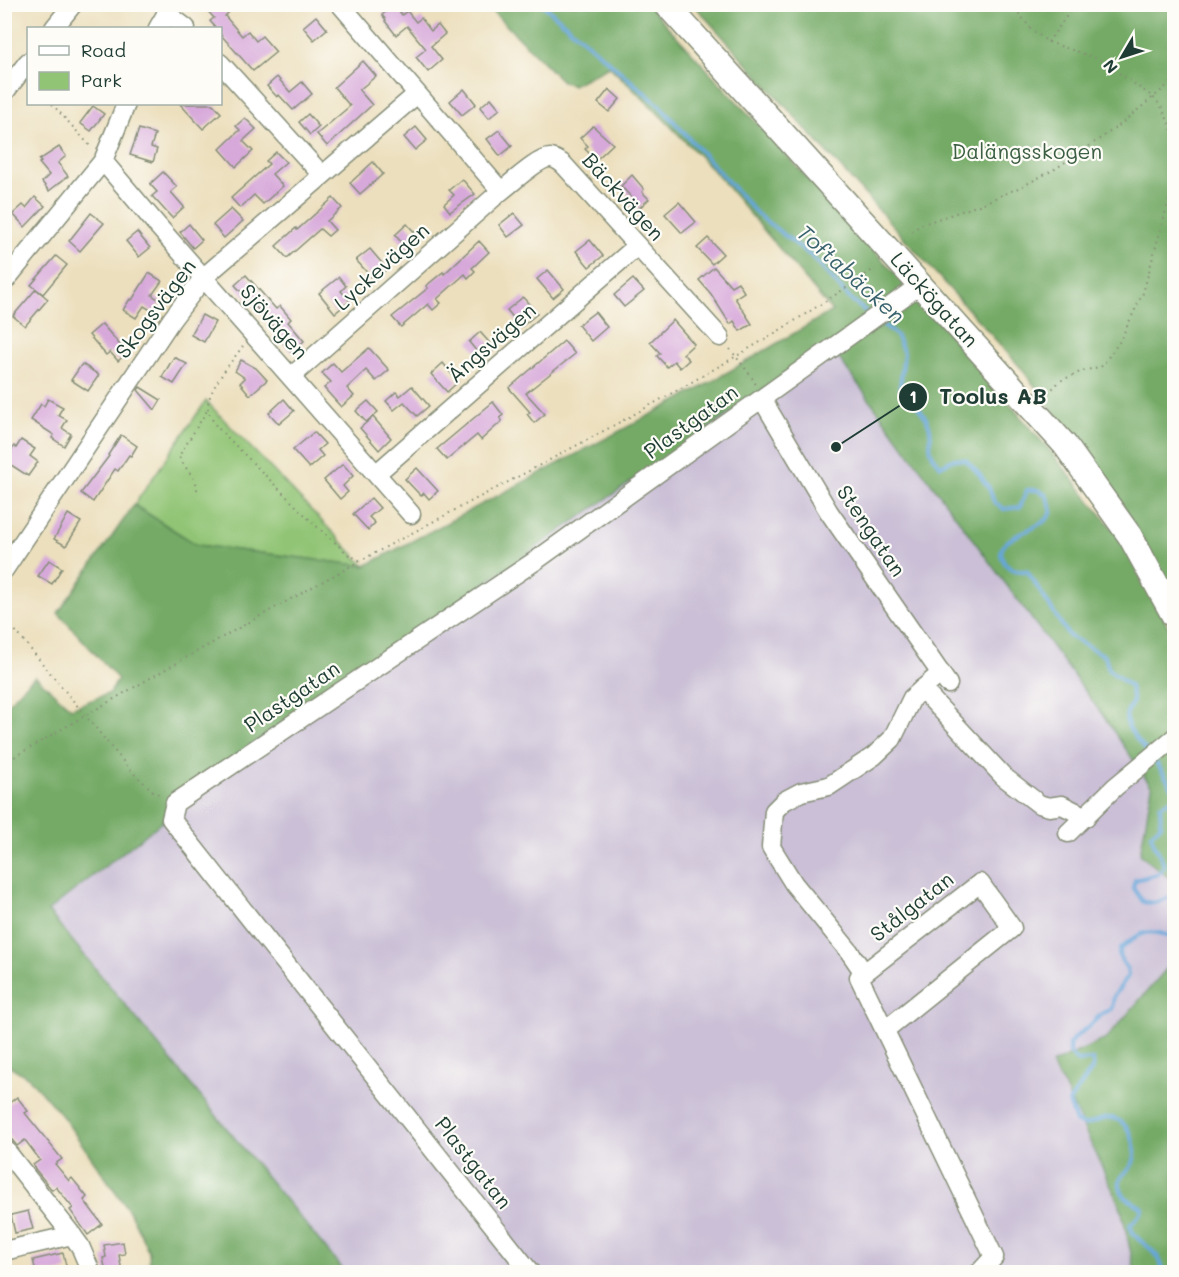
<svg xmlns="http://www.w3.org/2000/svg" width="1179" height="1277" font-family="Mali,sans-serif">
  <rect width="100%" height="100%" fill="#fdfcf7"/>
  <filter id="ink" filterUnits="userSpaceOnUse"><feTurbulence type="fractalNoise" baseFrequency=".0167" numOctaves="2"/><feDisplacementMap in="SourceGraphic" scale="12" xChannelSelector="R" yChannelSelector="G"/><feConvolveMatrix kernelMatrix="1 2 1 2 8 2 1 2 1" color-interpolation-filters="sRGB"/></filter>
  <filter id="wash" filterUnits="userSpaceOnUse"><feTurbulence type="fractalNoise" baseFrequency=".008" numOctaves="4" result="noise"/><feDisplacementMap in="SourceGraphic" scale="24" xChannelSelector="R" yChannelSelector="G"/><feGaussianBlur stdDeviation="1.35" result="paint"/><feColorMatrix in="noise" values="0 0 0 0 0 0 0 0 0 0 0 0 0 0 0 0 0 1.4 0 .05"/><feComposite in="paint" operator="in"/></filter>
  <g filter="url(#wash)">
    <rect width="100%" height="100%" fill="#ecdfbd"/>
    <path fill="#cabfd6" d="M829 344 1099 710 1152 787 1140 854 1174 882V960L1106 1039 1051 1064 1064 1086 1121 1208 1135 1272H345L48 911 163 821 173 799Z"/>
    <path fill="#91c475" stroke="#588054" stroke-width="1.5" d="M206 401 365 566 197 545 134 505Z"/>
    <g fill="#74aa66" stroke="#4a744d" stroke-width="1.5">
      <path d="M486 5H648L924 305 1051 452 1128 548 1174 638V882L1140 854 1152 787 1099 710 829 345 173 799 163 821 48 911 345 1272H150L149 1252 129 1211 63 1117 29 1078 5 1063V706L35 676 71 708 110 693 118 679 58 613 134 505 197 545 365 566 699 389 832 311 714 171 653 108 609 66 573 85 563 82Z"/>
      <path d="M694 5H1174V593L1113 489 1021 368Z"/>
      <path d="M1174 960V1272H1135L1121 1208 1064 1086 1051 1064 1106 1039Z"/>
    </g>
    <g fill="none" stroke-linecap="round" stroke-linejoin="round">
      <g stroke="#66a6d9" stroke-width="4">
        <path d="M542 4 660 106 758 215 810 255 852 301 869 314"/>
        <path d="M880 322 896 335 904 353 900 387C910 400 924 410 929 425 935 443 922 446 941 466L954 459 966 460 979 474 989 488 994 502 1004 509 1020 507 1027 490H1038L1046 495 1052 511C1050 513 1049 517 1047 519 1037 530 991 538 1003 560 1009 571 1016 571 1027 571L1069 636 1105 656 1109 670 1130 686 1133 702C1116 723 1135 735 1148 753"/>
        <path d="M1155 761 1174 790"/>
        <path d="M1174 798 1160 806 1161 825 1151 834C1153 846 1162 855 1164 867L1158 874 1135 880 1133 887 1143 902 1154 903 1170 897 1174 899"/>
        <path d="M1164 1272C1161 1268 1162 1263 1159 1259 1151 1244 1134 1242 1130 1225L1140 1215 1143 1208C1134 1202 1121 1198 1120 1186 1118 1174 1129 1172 1133 1163 1140 1148 1128 1119 1111 1118 1102 1118 1092 1123 1084 1125L1076 1122 1069 1102 1093 1068V1060L1077 1061 1070 1053 1069 1044C1074 1038 1078 1035 1084 1030 1096 1022 1097 1014 1112 1009L1114 996 1128 976 1127 969 1119 956 1120 949C1143 931 1146 928 1174 937"/>
      </g>
    </g>
    <g id="blocks">
      <g fill="#d7a8da">
        <path d="M212 4H222L229 12 225 16 242 36 248 31 256 41 262 36 276 52 253 71 220 34V28H216L210 21 214 18 206 9Z"/>
        <path d="M394 5 402 15 407 11 416 22 421 18 431 31 438 25 445 34 431 46 442 60 428 72 416 57 426 49 407 26 396 35 385 21 386 20 382 15Z"/>
        <path d="M316 16 327 29 314 40 303 27Z"/>
        <path d="M363 61 376 76 359 90 372 105 327 146 317 134 350 106 334 87Z"/>
        <path d="M277 77 290 92 302 82 312 94 293 110 279 95 277 97 267 86Z"/>
        <path d="M464 89 476 104 462 115 450 101Z"/>
        <path d="M609 89 620 99 609 112 598 103Z"/>
        <path d="M491 98 500 109 489 118 480 107Z"/>
        <path d="M180 104H213L221 113 203 129Z"/>
        <path d="M93 106 104 114 91 131 80 123Z"/>
        <path d="M308 114 319 127 310 135 299 122Z"/>
        <path d="M245 118 256 129 243 141 253 151 236 167 220 149 240 130 236 126Z"/>
        <path d="M593 126 613 144 596 160 585 149 588 146 580 138Z"/>
        <path d="M416 127 427 140 415 150 404 137Z"/>
        <path d="M139 129 155 134 151 147 157 149 153 162 130 155Z"/>
        <path d="M499 130 512 146 500 156 487 139Z"/>
        <path d="M59 147 66 156 58 163 68 176 49 191 42 182 49 175 39 163 41 162 39 160Z"/>
        <path d="M276 152 286 162 272 174 283 186 263 204 254 195 240 208 231 198 269 164 266 161Z"/>
        <path d="M373 162 383 174 360 194 350 183Z"/>
        <path d="M163 172 177 187 171 192 184 207 172 218 152 196 157 192 150 184Z"/>
        <path d="M632 175 644 189 642 192 649 199 636 211 628 202 632 198 621 186Z"/>
        <path d="M462 179 475 194 450 212 444 204 454 195 449 190Z"/>
        <path d="M35 197 45 206 25 227 13 214 23 205 26 208Z"/>
        <path d="M333 198 342 208 327 221 335 230 328 236 320 229 287 258 276 246 296 228 297 230Z"/>
        <path d="M679 202 696 222 682 233 665 214Z"/>
        <path d="M231 209 243 221 224 238 213 225Z"/>
        <path d="M91 213 104 223 80 251 69 241Z"/>
        <path d="M514 213 524 225 508 237 499 225Z"/>
        <path d="M189 224 202 240 193 248 180 232Z"/>
        <path d="M407 224 421 239 408 250 395 235Z"/>
        <path d="M137 232 150 248 139 257 126 241Z"/>
        <path d="M708 238 723 254 712 264 697 248Z"/>
        <path d="M590 240 603 256 589 267 576 251Z"/>
        <path d="M479 241 489 252 472 268 475 271 468 278 465 274 437 299 441 303 433 310 428 304 401 327 392 317 428 288 426 286 443 272 444 274Z"/>
        <path d="M370 249 387 269 374 280 356 260Z"/>
        <path d="M56 256 67 265 43 294 31 285Z"/>
        <path d="M714 267 731 286 738 282 744 292 735 298 752 324 740 331 734 321 730 324 711 294 699 280Z"/>
        <path d="M548 270 564 289 553 298 537 279Z"/>
        <path d="M149 273 162 281 152 295 161 301 154 312 144 306 136 318 123 310 130 299 132 300Z"/>
        <path d="M246 275 276 309 280 306 291 319 288 322 304 341 291 352 275 333 278 331 235 285Z"/>
        <path d="M339 277 346 286 341 291 350 301 335 313 319 293Z"/>
        <path d="M633 279 644 291 624 307 614 295Z"/>
        <path d="M36 289 48 299 25 326 13 316Z"/>
        <path d="M523 297 537 314 521 327 507 310Z"/>
        <path d="M595 312 607 327 591 341 578 325Z"/>
        <path d="M202 315 215 322 204 342 191 335Z"/>
        <path d="M673 320 694 344 683 354 689 360 680 368 674 361 667 367 657 356 660 353 650 342Z"/>
        <path d="M102 324 127 353 118 361 110 352 106 355 89 335Z"/>
        <path d="M480 332 495 349 483 359 469 342Z"/>
        <path d="M564 341 575 354 526 393 545 414 534 423 527 414 530 412 509 388Z"/>
        <path d="M369 348 389 370 376 381 366 370 347 388 354 396 341 407 324 388 331 382 322 373 333 363 341 372Z"/>
        <path d="M174 357 187 364 174 384 162 377Z"/>
        <path d="M241 360 256 368 267 380 250 395 240 383 245 378 235 371Z"/>
        <path d="M443 363 458 382 447 392 431 374Z"/>
        <path d="M82 364 99 375 88 391 71 380Z"/>
        <path d="M412 386 429 406 417 416 404 402 394 410 386 401 396 392 400 396Z"/>
        <path d="M140 387 161 400 155 410 138 390Z"/>
        <path d="M48 399 63 407 58 415 67 420 62 428 71 434 64 446 52 438 54 435 31 420 41 404 44 406Z"/>
        <path d="M284 399 294 411 279 424 269 413Z"/>
        <path d="M368 401 378 412 366 422 356 411Z"/>
        <path d="M493 402 503 415 500 418 502 421 481 440 477 435 447 460 437 449Z"/>
        <path d="M373 417 391 438 379 450 360 428Z"/>
        <path d="M314 432 325 444 318 450 323 456 309 468 293 450Z"/>
        <path d="M121 435 137 446 131 456 129 455 118 471 115 469 93 502 81 493 109 456 108 455Z"/>
        <path d="M21 440 35 449 30 456 38 462 28 476 5 461 14 446 16 448Z"/>
        <path d="M343 464 353 476 343 486 348 492 340 499 324 480Z"/>
        <path d="M417 468 438 491 429 499 424 493 421 496 405 479Z"/>
        <path d="M371 498 380 508 369 517 375 523 368 530 353 514Z"/>
        <path d="M68 514 81 522 66 546 54 539Z"/>
        <path d="M49 560 62 568 52 584 38 576Z"/>
        <path d="M17 1097 28 1111 25 1113 62 1159 55 1164 69 1181 72 1178 80 1188 87 1197 84 1200 102 1224 88 1235 70 1210 73 1208 56 1187 52 1190 35 1169 33 1165 40 1160 25 1140 17 1146 4 1130V1107Z"/>
        <path d="M28 1211 33 1229 15 1233 11 1215Z"/>
        <path d="M123 1242 125 1254 119 1255 122 1272H106L103 1258 106 1257 104 1245Z"/>
        <path d="M63 1253 67 1270 55 1272H36L33 1260Z"/>
      </g>
    </g>
  </g>
  <g filter="url(#ink)">
    <use href="#blocks" fill-opacity="0" stroke="#868e78" stroke-width="1.5"/>
    <g fill="none" stroke-linecap="round" stroke-linejoin="round">
      <defs>
        <g id="minor">
          <path d="M340 4 501 191C512 183 538 158 550 158 555 158 559 161 563 164L720 337"/>
          <path d="M166 13 186 28"/>
          <path d="M54 28 73 4"/>
          <path d="M158 28 172 4"/>
          <path d="M220 63 322 175"/>
          <path d="M4 93 28 62"/>
          <path d="M103 161 157 225 411 514"/>
          <path d="M4 282 103 161 126 104"/>
          <path d="M292 376 501 191"/>
          <path d="M762 399 829 512 948 684"/>
          <path d="M377 473 637 246"/>
          <path d="M4 570 172 319 204 277 417 94"/>
          <path d="M922 689 1004 777 1039 804 1049 807 1062 805 1086 817"/>
          <path d="M1068 833 1115 787 1174 738"/>
          <path d="M864 973 849 951 794 884 771 847 774 811 784 801 801 792 829 786 874 756 892 739 912 698 941 673"/>
          <path d="M885 1030 1012 928 980 883 859 977 994 1257 980 1272"/>
          <path d="M4 1148 72 1235 80 1246 91 1272"/>
          <path d="M4 1251 72 1235"/>
          <path d="M530 1272 171 819 175 803 538 559 920 285"/>
        </g>
        <path id="major" d="M666 4 1065 445 1130 536 1174 616"/>
      </defs>
      <use href="#minor" stroke="#868e78" stroke-width="21"/>
      <use href="#major" stroke="#868e78" stroke-width="27"/>
      <g stroke="#868e78" stroke-width="2" stroke-dasharray="1.5 4.5" stroke-linecap="butt">
        <path d="M1011 4 1032 30 1048 42 1099 59 1153 97 1161 106 1171 127 1174 140"/>
        <path d="M1048 42 1071 10 1072 4"/>
        <path d="M52 104 92 148"/>
        <path d="M912 232 920 225 979 205 1023 186 1055 169 1117 127 1174 80"/>
        <path d="M243 346C233 360 206 391 208 409 209 414 213 421 216 426L313 523 349 555 361 561"/>
        <path d="M730 349 751 376 756 385"/>
        <path d="M1044 397 1060 381 1080 372 1102 366 1120 341 1143 293 1174 181"/>
        <path d="M197 490C198 478 184 469 179 456L208 409"/>
        <path d="M4 617 132 772 153 791 162 796"/>
        <path d="M4 763C143 681 283 602 425 526 577 445 731 367 874 269"/>
      </g>
      <use href="#minor" stroke="#fff" stroke-width="18"/>
      <use href="#major" stroke="#fff" stroke-width="24"/>
    </g>
  </g>
  <g text-anchor="middle" stroke-width="4.5" stroke-linejoin="round" paint-order="stroke">
    <g font-size="21" fill="#3c5f44" stroke="#fdfcf7">
      <text x="1027" y="159">Dalängsskogen</text>
    </g>
    <g font-size="21" fill="#1f3d34" stroke="#fdfcf7">
      <text transform="translate(623 197) rotate(48)" y="7">Bäckvägen</text>
      <text transform="translate(382 267) rotate(-42)" y="7">Lyckevägen</text>
      <text transform="translate(934 300) rotate(48)" y="7">Läckögatan</text>
      <text transform="translate(156 309) rotate(-53)" y="7">Skogsvägen</text>
      <text transform="translate(274 322) rotate(49)" y="7">Sjövägen</text>
      <text transform="translate(492 343) rotate(-41)" y="7">Ängsvägen</text>
      <text transform="translate(691 422) rotate(-36)" y="7">Plastgatan</text>
      <text transform="translate(871 531) rotate(56)" y="7">Stengatan</text>
      <text transform="translate(292 697) rotate(-34)" y="7">Plastgatan</text>
      <text transform="translate(912 907) rotate(-38)" y="7">Stålgatan</text>
      <text transform="translate(473 1163) rotate(52)" y="7">Plastgatan</text>
    </g>
    <g font-size="22" font-style="italic" fill="#38626e" stroke="#fdfcf7">
      <text transform="translate(851 274) rotate(42)" y="8">Toftabäcken</text>
    </g>
  </g>
  <path fill="none" stroke="#1f3d34" stroke-width="2" d="M836 447L913 397"/>
  <g fill="#1f3d34" stroke="#fdfcf7" stroke-width="2">
    <circle cx="836" cy="447" r="6"/>
    <circle cx="913" cy="397" r="15"/>
  </g>
  <g font-size="18" text-anchor="middle" font-weight="bold" fill="#fff">
    <text x="913" y="403">1</text>
  </g>
  <g font-size="22" text-anchor="middle" font-weight="bold" fill="#1f3d34" stroke="#fdfcf7" stroke-width="4.5" stroke-linejoin="round" paint-order="stroke">
    <text x="993" y="404">Toolus AB</text>
  </g>
  <rect width="1179" height="1277" fill="none" stroke="#fdfcf7" stroke-width="24"/>
  <rect x="27" y="27" width="195" height="78" fill="#fdfcf7" stroke="#a4b0a9" stroke-width="1.5"/>
  <rect x="39" y="46" width="30" height="9" fill="#ffffff" stroke="#a4b0a9" stroke-width="1.5"/>
  <text x="81" y="57" font-size="18" fill="#1f3d34">Road</text>
  <rect x="39" y="72" width="30" height="18" fill="#91c475" stroke="#a4b0a9" stroke-width="1.5"/>
  <text x="81" y="87" font-size="18" fill="#1f3d34">Park</text>
  <g transform="translate(1122 57) rotate(231)" stroke="#fdfcf7" stroke-width="4.5" paint-order="stroke">
  <path d="M0-4.5L10 22L0 15L-10 22Z" fill="#1f3d34"/>
  <text y="-9" font-size="16" font-weight="bold" text-anchor="middle" fill="#1f3d34">N</text>
  </g>
</svg>
